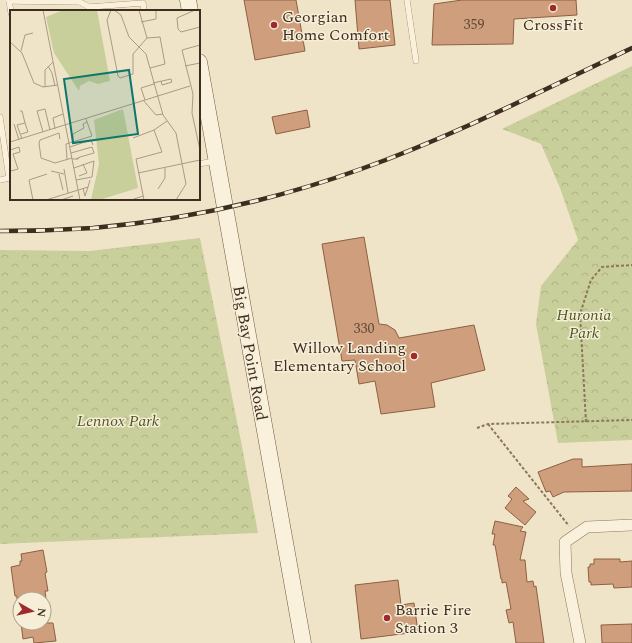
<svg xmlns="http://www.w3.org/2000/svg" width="632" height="643" font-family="Spectral,serif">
  <defs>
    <pattern id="park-crowns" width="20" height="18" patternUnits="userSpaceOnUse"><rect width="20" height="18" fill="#c9cf9b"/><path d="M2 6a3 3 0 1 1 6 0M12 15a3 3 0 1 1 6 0" fill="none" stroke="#aeb285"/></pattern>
  </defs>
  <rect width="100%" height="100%" fill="#f0e4c8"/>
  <g fill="url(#park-crowns)">
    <path d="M632 66V440L558 443 536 324 541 286 578 240 560 188 541 144 502 129Z"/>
    <path d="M200 238 241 441 258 533 0 544V250L90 251Z"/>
  </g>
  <g fill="#cf9f7d" stroke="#8d5f41">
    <path d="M244 0H296L305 51 255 60Z"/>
    <path d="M355 0H390L395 45 359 49Z"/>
    <path d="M462 0H576L577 15 514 19 513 44 432 45 434 4Z"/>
    <path d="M307 110 310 127 276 134 272 117Z"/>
    <path d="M364 237 379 324 387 325 395 330 399 338 474 325 485 370 431 383 435 407 381 414 375 381 359 384 355 360 342 361 322 244Z"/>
    <path d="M573 459H582V467L632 464V491L564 492 553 497 550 491 546 492 538 472Z"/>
    <path d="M516 487 529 499 523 501 536 512 525 525 505 508 512 499 508 496Z"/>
    <path d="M495 521 523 527 520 531 526 532 520 560H525L527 582 533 581 534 587 536 586 544 643H516L513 622 509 623 506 610 511 609 506 582 502 583V579H501L495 545H493L495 534H492Z"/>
    <path d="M43 550 47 572 45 573 48 591H45L46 599H17V596H15L11 567 20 565V561H22L21 554Z"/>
    <path d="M594 559H620V562L632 561V587L614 588 613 584 591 585V582H589L588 567H590V564H594Z"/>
    <path d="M398 580 401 605 414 603 418 632 361 639 355 585Z"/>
    <path d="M21 623H53L56 641 34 643 33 637 23 639Z"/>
    <path d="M632 624V643H602L601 625Z"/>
  </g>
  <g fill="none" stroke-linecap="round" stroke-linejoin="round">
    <defs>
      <g id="lane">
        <path d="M9 0 11 13"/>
        <path d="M407 0 416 61"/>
        <path d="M9 1 80 2 89 7 91 11"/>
        <path d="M89 7 143 3 144 11"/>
        <path d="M0 117 9 178 0 180"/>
        <path d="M199 164 214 161"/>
      </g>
      <path id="street" d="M580 643 566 573 565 542 587 527 632 525"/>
      <g id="secondary">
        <path d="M188 0 190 11"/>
        <path d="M199 62 303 643"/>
      </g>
    </defs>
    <use href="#lane" stroke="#8d765c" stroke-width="6"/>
    <use href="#street" stroke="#8d765c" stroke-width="12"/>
    <use href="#secondary" stroke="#6f573f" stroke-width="17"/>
    <g stroke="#8d765c" stroke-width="2" stroke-dasharray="3 2" stroke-linecap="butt">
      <path d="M586 422 580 314 591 280 602 267 632 265"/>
      <path d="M488 424 569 526"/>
      <path d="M477 428 488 424 632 420"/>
    </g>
    <use href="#lane" stroke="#faf1dc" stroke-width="5.5"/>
    <use href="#street" stroke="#faf1dc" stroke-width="11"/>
    <use href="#secondary" stroke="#faf1dc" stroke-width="16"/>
    <defs>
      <path id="rail" d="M0 231C31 231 62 230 93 228 184 220 275 200 361 169 454 136 543 90 632 48"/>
    </defs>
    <use href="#rail" stroke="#3d2e20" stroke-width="4.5"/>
    <use href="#rail" stroke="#f7eed8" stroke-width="3" stroke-dasharray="9" stroke-linecap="butt"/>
  </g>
  <g fill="#9e2a2b" stroke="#f7eed8" stroke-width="1.5">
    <circle cx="553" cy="8" r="4"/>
    <circle cx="274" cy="25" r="4"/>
    <circle cx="414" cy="356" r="4"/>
    <circle cx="387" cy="618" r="4"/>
  </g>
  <g text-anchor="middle" stroke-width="3" stroke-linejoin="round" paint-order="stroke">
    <g font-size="14" fill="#624a37">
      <text x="474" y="29">359</text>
      <text x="364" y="333">330</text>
    </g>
    <g font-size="16" fill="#3d2e20" stroke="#f7eed8" text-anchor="start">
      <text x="282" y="22">Georgian<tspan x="282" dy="18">Home Comfort</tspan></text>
      <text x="553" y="30" text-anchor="middle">CrossFit</text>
      <text x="406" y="353" text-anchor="end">Willow Landing<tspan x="406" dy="18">Elementary School</tspan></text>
      <text x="395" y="615">Barrie Fire<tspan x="395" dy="18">Station 3</tspan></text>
    </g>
    <g font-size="16" font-style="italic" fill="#4d5a26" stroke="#f7eed8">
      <text x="584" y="320">Huronia<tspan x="584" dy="18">Park</tspan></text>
      <text x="118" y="426">Lennox Park</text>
    </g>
    <g font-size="16" fill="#3d2e20" stroke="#f7eed8">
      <text transform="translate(251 353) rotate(80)" y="6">Big Bay Point Road</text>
    </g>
  </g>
  <g transform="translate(10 10)">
    <rect width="190" height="190" fill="#f0e4c8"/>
    <path d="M53 0H87L100 71 88 74 79 71 70 76 69 81 44 43 36 7ZM113 99 128 178 89 190H81L89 154 84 110Z" fill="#c9cf9b"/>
    <path fill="none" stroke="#a89b85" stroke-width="1" d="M33 0 70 190M101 0 97 10 108 66 110 68 123 64V44L137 28 150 27 155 54 140 58M104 0 111 5 119 27 136 44 153 105 166 123 176 174 166 190M129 0 137 28M185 0 167 8 168 19 171 22 190 17M131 12 146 9V0M0 32 12 43 24 73 33 77 48 75M190 35 172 40 183 84 182 103 190 140M11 41 15 25 23 23M38 56 42 63 45 76M175 56 190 53M143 73 161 69 162 72 152 75 151 71M35 77V60L43 52M133 90 146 105 153 104M135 90 131 78 144 74M10 101H12L15 113M4 114 9 130M45 119 43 108 53 104M33 122 27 101 35 99 40 120M11 124 18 122 15 113 7 115 12 129M123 128 144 120 157 111M50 129 49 123 30 130 29 133 31 148 45 153 62 148M0 132 180 76M63 132V124L74 118 73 114 77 112M60 137 81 130 83 135M0 140 9 137 10 142 3 144 8 159 1 161 0 158M61 143 82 137 84 143 70 147M57 149 56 134 82 126 76 109M62 149H68L70 147 66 149M64 158 84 151 82 167 66 170M54 159 58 183M41 161 54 164M128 163 190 150M49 164 53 180M69 166 77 163 73 154M73 178 75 186 78 177M148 179 155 168V158M23 190 19 170 37 164M36 190 78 177 80 170M51 190 63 186M121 190 133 186M134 190 126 149 152 142 144 120"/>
    <path fill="#0f766e" fill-opacity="0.15" stroke="#0f766e" stroke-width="2" d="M119 60 128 124 63 133 54 69Z"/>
    <rect width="190" height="190" fill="none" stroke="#3d2e20" stroke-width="2"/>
  </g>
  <g transform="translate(32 611) rotate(98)"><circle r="19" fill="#f7eed8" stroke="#ada18e"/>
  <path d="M0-3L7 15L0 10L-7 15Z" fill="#9e2a2b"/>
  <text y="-6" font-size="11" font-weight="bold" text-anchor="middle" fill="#3d2e20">N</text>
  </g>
</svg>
